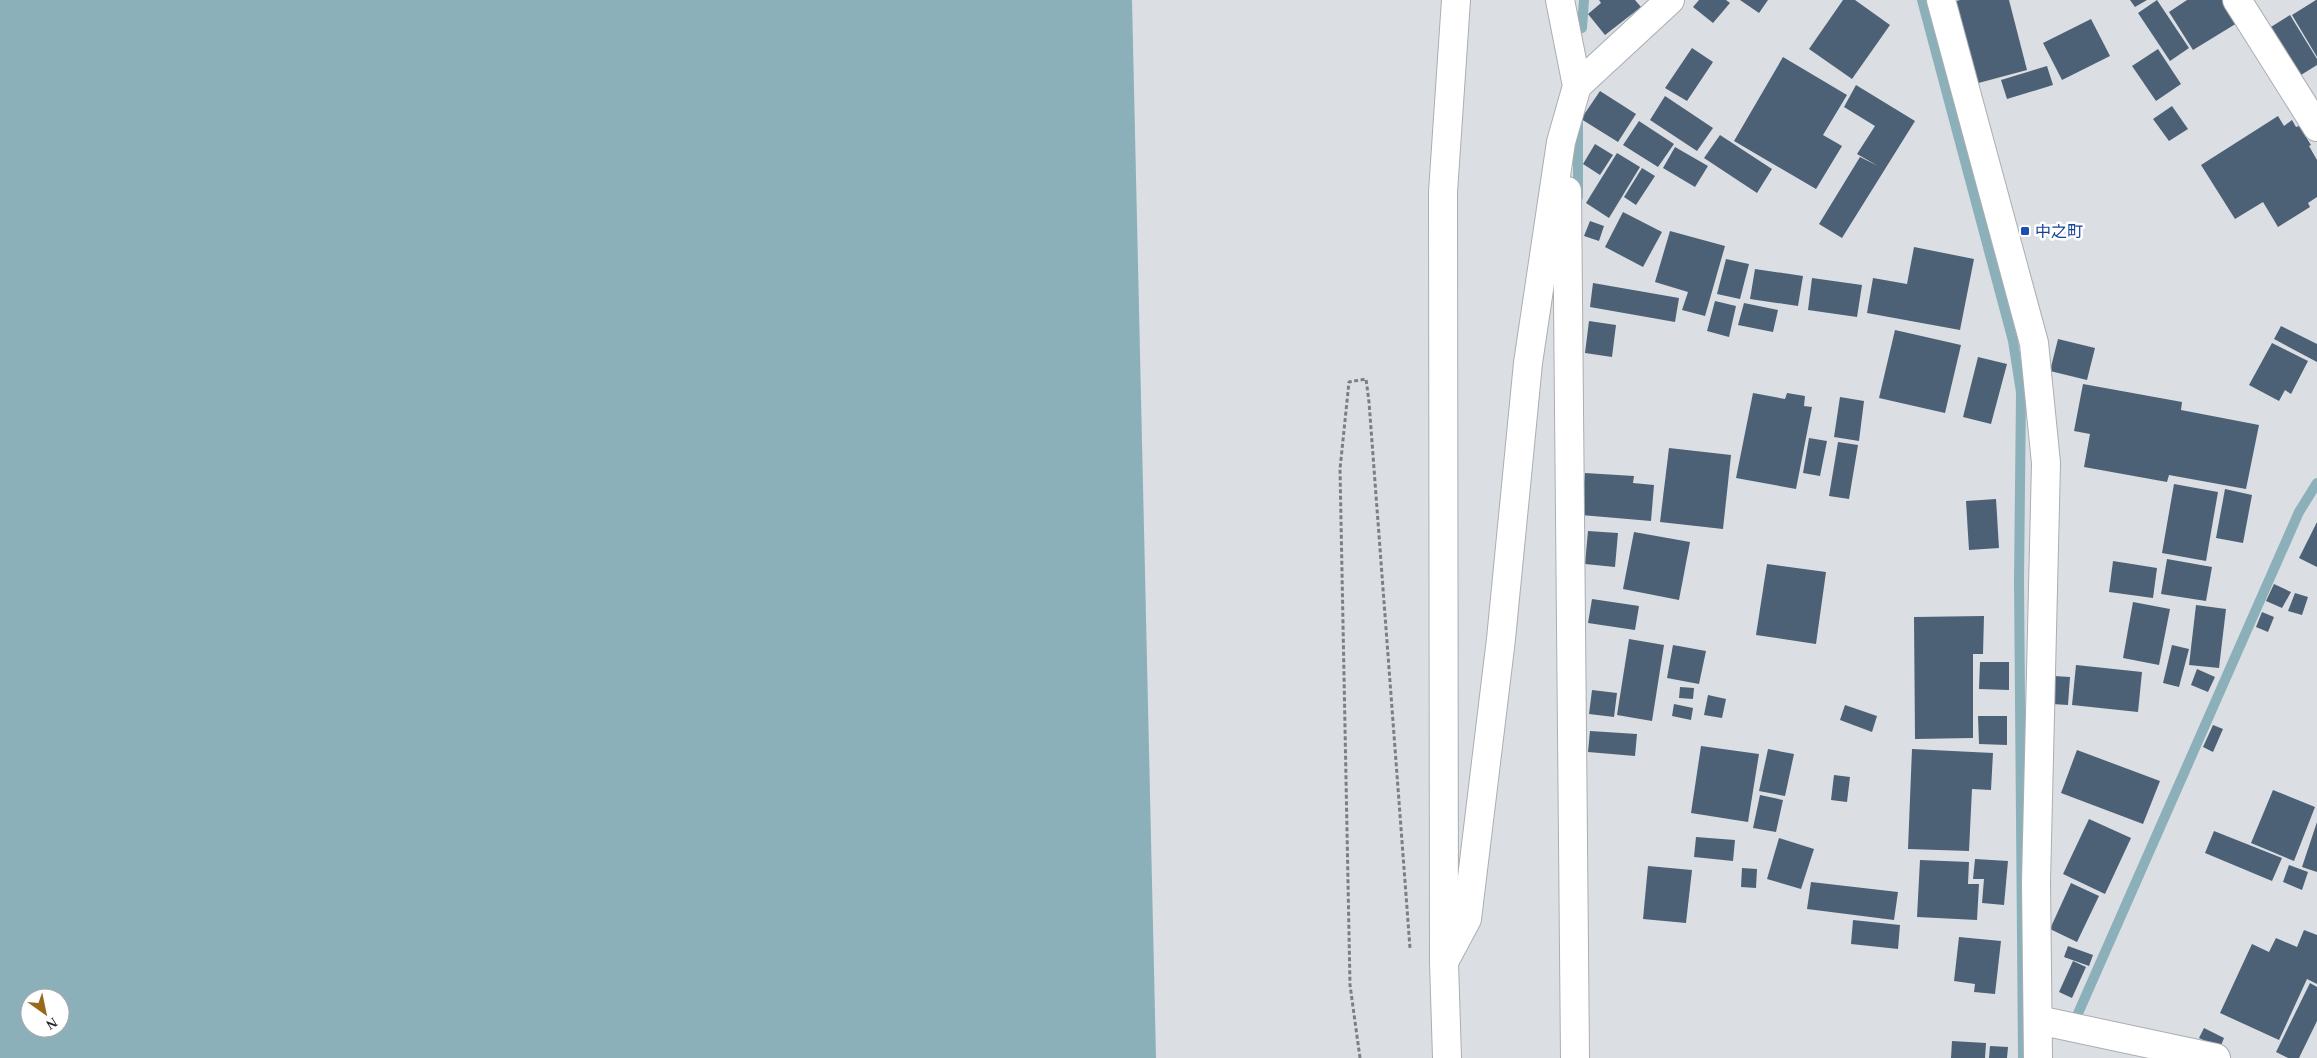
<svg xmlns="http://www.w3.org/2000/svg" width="2317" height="1058" font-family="'Times New Roman','Noto Sans JP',serif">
  <rect width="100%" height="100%" fill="#dbdfe4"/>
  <path fill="#8cb0b9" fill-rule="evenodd" d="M0 0H1132L1156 1058H0ZM30 998H60V1028H30Z"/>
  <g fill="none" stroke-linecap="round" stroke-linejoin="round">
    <g stroke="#8cb0b9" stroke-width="10">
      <path d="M1922 0 2013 341 2021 392 2019 581 2023 1058"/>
      <path d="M1582 28 1584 0"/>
      <path d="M1578 122V197"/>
      <path d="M2076 1018 2299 512 2317 483"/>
    </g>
  </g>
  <g fill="#4c6176">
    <path d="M1599 0H1635L1641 7 1605 35 1588 14 1601 3Z"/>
    <path d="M1699 0H1726L1730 3 1713 23 1693 7Z"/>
    <path d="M1740 0H1768L1759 13Z"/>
    <path d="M1843 0H1855L1890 25 1852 79 1809 49Z"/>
    <path d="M1960 0H2009L2027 70 1971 85 1949 3Z"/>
    <path d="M2130 0H2147L2135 7Z"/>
    <path d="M2157 0 2189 48 2170 61 2138 13Z"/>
    <path d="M2187 0H2230L2242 20 2193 50 2169 12Z"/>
    <path d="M2316 0H2317V57L2292 15Z"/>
    <path d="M2290 15 2317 59V65L2293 80 2263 32Z"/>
    <path d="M2091 19 2110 56 2062 80 2043 43Z"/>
    <path d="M1692 48 1713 62 1687 101 1665 88Z"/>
    <path d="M2158 49 2181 84 2156 101 2132 66Z"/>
    <path d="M1783 57 1847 95 1823 135 1842 146 1816 189 1734 141Z"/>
    <path d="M2047 66 2053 85 2007 99 2001 80Z"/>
    <path d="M1856 85 1915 121 1842 238 1819 224 1860 157 1878 166 1857 154 1875 126 1844 107Z"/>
    <path d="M1600 91 1636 114 1618 142 1581 119Z"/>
    <path d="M1665 96 1713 128 1697 151 1650 120Z"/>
    <path d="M2172 106 2188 129 2169 141 2153 119Z"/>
    <path d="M2278 116 2284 126 2292 120 2296 127 2299 126 2311 145 2309 146 2317 160V197L2308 203 2310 207 2278 227 2263 202 2235 219 2201 165Z"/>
    <path d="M1639 121 1674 144 1658 167 1623 145Z"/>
    <path d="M1720 135 1772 169 1757 193 1704 158Z"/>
    <path d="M1595 144 1613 155 1600 175 1583 164Z"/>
    <path d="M1675 147 1708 166 1695 187 1663 168Z"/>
    <path d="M1617 153 1640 167 1609 218 1586 203Z"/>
    <path d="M1642 168 1655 176 1636 205 1624 197Z"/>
    <path d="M1623 212 1662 232 1643 267 1605 247Z"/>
    <path d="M1590 221 1604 226 1599 241 1584 236Z"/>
    <path d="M1670 231 1725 246 1705 316 1682 310 1688 292 1655 282Z"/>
    <path d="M1914 247 1974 259 1960 330 1867 313 1873 278 1907 284Z"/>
    <path d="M1726 259 1749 264 1740 299 1717 294Z"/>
    <path d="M1755 269 1803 276 1798 306 1750 299Z"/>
    <path d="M1812 278 1862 285 1857 317 1808 310Z"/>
    <path d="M1593 283 1679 298 1675 322 1590 307Z"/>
    <path d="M1715 301 1736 306 1729 337 1707 331Z"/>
    <path d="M1744 303 1778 310 1773 332 1738 325Z"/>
    <path d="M1589 321 1616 325 1612 357 1585 353Z"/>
    <path d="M2281 326 2317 344V362L2274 339Z"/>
    <path d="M1895 330 1961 345 1945 413 1879 398Z"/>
    <path d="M2058 339 2095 348 2087 380 2050 371Z"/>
    <path d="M2272 343 2308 361 2291 394 2285 390 2279 401 2249 385Z"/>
    <path d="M1978 357 2007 364 1991 424 1963 417Z"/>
    <path d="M2083 384 2182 402 2181 410 2259 425 2246 489 2169 475 2167 482 2084 467 2090 434 2074 431Z"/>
    <path d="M1753 393 1785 399 1787 393 1805 396 1804 406 1812 407 1796 489 1736 478Z"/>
    <path d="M1840 397 1864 401 1859 441 1834 437Z"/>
    <path d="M1809 438 1827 441 1820 476 1803 473Z"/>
    <path d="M1838 442 1858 445 1849 499 1829 496Z"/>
    <path d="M1669 448 1731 455 1723 529 1660 522Z"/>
    <path d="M1585 473 1634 476 1633 483 1654 485 1651 521 1581 515Z"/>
    <path d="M2174 484 2218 492 2206 561 2162 553Z"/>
    <path d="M2225 489 2252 495 2243 543 2216 538Z"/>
    <path d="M1996 499 1999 548 1969 550 1966 501Z"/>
    <path d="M2317 522V567L2299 558Z"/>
    <path d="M1588 531 1618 533 1615 567 1585 564Z"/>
    <path d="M1634 532 1690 542 1679 600 1623 589Z"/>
    <path d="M2167 559 2212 567 2206 601 2161 594Z"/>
    <path d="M2113 561 2157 568 2153 598 2109 592Z"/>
    <path d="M1767 564 1826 572 1816 644 1756 635Z"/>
    <path d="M2274 584 2291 592 2282 608 2266 601Z"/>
    <path d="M2295 593 2308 597 2302 615 2288 611Z"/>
    <path d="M1592 599 1639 606 1635 630 1588 623Z"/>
    <path d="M2133 602 2170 609 2159 665 2123 658Z"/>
    <path d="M2196 605 2226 609 2219 668 2189 665Z"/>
    <path d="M2262 612 2274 617 2268 632 2256 627Z"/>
    <path d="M1984 616 1983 654H1973V738L1915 739 1914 617Z"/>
    <path d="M1629 639 1664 645 1652 721 1617 715Z"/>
    <path d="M1673 645 1706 651 1699 684 1667 678Z"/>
    <path d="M2172 645 2189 649 2179 687 2163 683Z"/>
    <path d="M1980 662H2009V690L1979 689Z"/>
    <path d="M2076 665 2142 672 2138 712 2072 705Z"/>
    <path d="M2197 669 2215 677 2208 692 2191 685Z"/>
    <path d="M2054 676 2070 677 2068 705 2052 704Z"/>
    <path d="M1680 687 1694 688 1693 699 1679 698Z"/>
    <path d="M1592 690 1617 693 1614 717 1589 714Z"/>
    <path d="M1708 695 1726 699 1722 718 1704 715Z"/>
    <path d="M1674 704 1693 708 1691 720 1672 716Z"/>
    <path d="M1845 705 1877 716 1872 732 1840 720Z"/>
    <path d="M1978 716H2007V745L1979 744Z"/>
    <path d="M2213 725 2223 729 2213 752 2203 747Z"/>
    <path d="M1590 731 1637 734 1635 756 1588 752Z"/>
    <path d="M1701 746 1759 754 1748 822 1691 813Z"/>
    <path d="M1768 749 1794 754 1785 796 1759 791Z"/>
    <path d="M1912 749 1993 753 1991 790 1972 789 1969 851 1908 849Z"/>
    <path d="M2077 750 2160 781 2143 824 2061 793Z"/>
    <path d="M1834 775 1850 777 1847 802 1831 800Z"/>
    <path d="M2273 790 2315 807 2294 861 2251 843Z"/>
    <path d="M1760 795 1783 800 1776 832 1753 828Z"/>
    <path d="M2089 819 2131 838 2105 894 2063 874Z"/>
    <path d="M2317 822V872L2302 867Z"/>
    <path d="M2214 831 2282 858 2272 881 2205 853Z"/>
    <path d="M1696 837 1735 840 1733 861 1694 857Z"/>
    <path d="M1779 838 1814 849 1801 889 1767 879Z"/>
    <path d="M1975 859 2008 861 2004 905 1982 903 1984 879H1973Z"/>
    <path d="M1920 860 1969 862 1968 884H1979L1977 920 1917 917Z"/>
    <path d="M2289 865 2308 872 2302 890 2283 882Z"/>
    <path d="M1648 866 1692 870 1686 923 1643 919Z"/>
    <path d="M1742 868 1757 869 1756 888 1741 887Z"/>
    <path d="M1811 882 1898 892 1894 920 1807 909Z"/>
    <path d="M2071 883 2099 896 2077 942 2050 929Z"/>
    <path d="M1853 920 1900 925 1898 949 1851 944Z"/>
    <path d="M2304 930 2317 935V984L2307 979 2279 1040 2220 1013 2252 944 2269 952 2276 938 2297 947Z"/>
    <path d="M1959 937 2001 941 1995 994 1974 992 1975 984 1954 981Z"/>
    <path d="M2068 946 2093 955 2089 966 2064 957Z"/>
    <path d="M2073 961 2086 967 2072 998 2059 992Z"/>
    <path d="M2310 983 2317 987V1021L2299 1058H2288L2276 1052Z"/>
    <path d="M2204 1028 2224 1038 2220 1048 2199 1038Z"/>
    <path d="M1952 1041 1986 1043 1985 1058H1951Z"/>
    <path d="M1990 1046 2008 1047 2007 1058H1989Z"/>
  </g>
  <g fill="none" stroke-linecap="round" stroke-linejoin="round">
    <defs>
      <g id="minor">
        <path d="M1941 0 2034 343 2046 463 2036 882 2038 1058"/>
        <path d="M2237 0 2317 127"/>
        <path d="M1577 86 1670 0"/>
        <path d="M1567 191 1575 1058"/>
        <path d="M1444 962 1467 919 1501 639 1528 363 1561 142 1577 86 1560 0"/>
        <path d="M2038 1020 2216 1058"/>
      </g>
      <path id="tertiary" d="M1447 1058 1444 962 1443 192 1456 0"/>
    </defs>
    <use href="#minor" stroke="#aaaeb2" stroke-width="30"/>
    <use href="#tertiary" stroke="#aaaeb2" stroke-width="30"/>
    <path stroke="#7c7f82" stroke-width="3" stroke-dasharray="4 2.5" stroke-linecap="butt" d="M1360 1058 1350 985 1340 469 1349 382 1366 379 1369 402 1410 948"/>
    <use href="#minor" stroke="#fff" stroke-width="28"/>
    <use href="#tertiary" stroke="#fff" stroke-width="28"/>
  </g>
  <rect fill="#1a4fb4" stroke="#fff" stroke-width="2" x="2020" y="226" width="10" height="10" rx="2.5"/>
  <g text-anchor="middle" stroke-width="5" stroke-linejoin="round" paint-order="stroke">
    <g font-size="16" fill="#164399" stroke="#fff" text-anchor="start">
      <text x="2035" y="237">中之町</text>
    </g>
  </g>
  <g transform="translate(45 1013) rotate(147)"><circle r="24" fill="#ffffff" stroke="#a8a9a9"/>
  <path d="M0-4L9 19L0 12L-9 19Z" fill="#99691b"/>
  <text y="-8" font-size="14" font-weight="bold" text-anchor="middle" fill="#252728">N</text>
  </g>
</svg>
